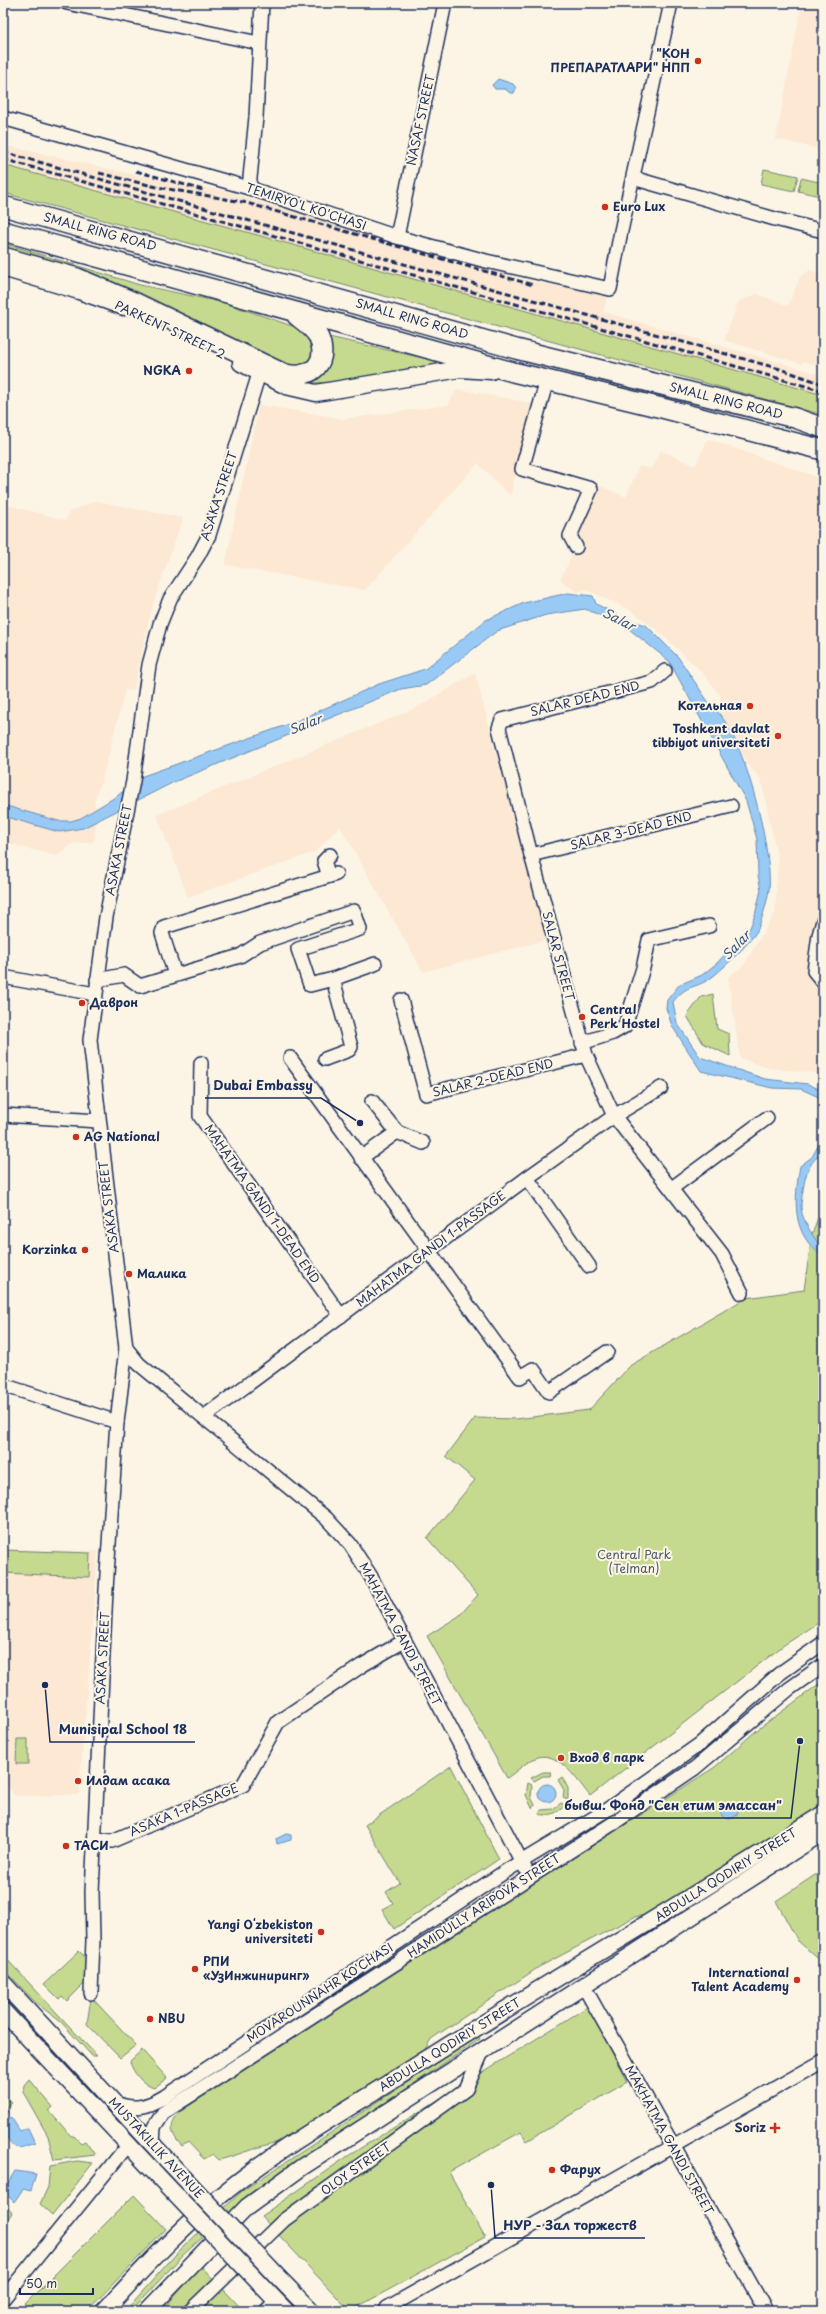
<svg xmlns="http://www.w3.org/2000/svg" width="826" height="2314" font-family="'Playpen Sans',sans-serif">
  <rect width="100%" height="100%" fill="#fcf5e5"/>
  <filter id="ink" filterUnits="userSpaceOnUse"><feTurbulence type="fractalNoise" baseFrequency=".025" numOctaves="2"/><feDisplacementMap in="SourceGraphic" scale="8" xChannelSelector="R" yChannelSelector="G"/><feConvolveMatrix kernelMatrix="1 2 1 2 8 2 1 2 1" color-interpolation-filters="sRGB"/></filter>
  <g filter="url(#ink)">
    <g fill="#fce8d3">
      <path d="M802 3H823V150L776 139Z"/>
      <path d="M3 145 136 175 225 191 521 279 607 296 604 312 823 375V395L279 241 3 165Z"/>
      <path d="M810 270 823 276V368L804 361 802 364 724 340 738 302 757 294 788 306 800 277Z"/>
      <path d="M457 389 536 404 510 496 478 463 365 590 225 565 259 405 345 419 448 405Z"/>
      <path d="M708 439 823 479V1074L768 1068 740 1058 728 977 744 965 775 913 778 861 761 780 748 764 718 707 721 697 703 673 657 630 632 611 585 589 578 592 560 580 572 555 583 549 579 534 600 486 626 497 639 466 651 469 661 450 695 466Z"/>
      <path d="M95 501 183 518 152 607 133 691 125 690 104 773 94 802 97 811 94 842 71 844 57 856 17 846 3 840V504L66 520 69 512Z"/>
      <path d="M475 673 546 940 423 972 340 826 315 852 188 897 157 815 416 708Z"/>
      <path d="M3 1549 98 1551 79 1795 15 1796 3 1781Z"/>
    </g>
    <g fill="#c6da8f" stroke="#708476">
      <path d="M3 165 279 241 823 395V415L11 195 3 192Z"/>
      <path d="M764 169 798 176 794 191 761 184Z"/>
      <path d="M801 178 823 183 820 196 798 191Z"/>
      <path d="M3 243 140 285 225 303 304 330 310 333 315 359 296 370 3 250Z"/>
      <path d="M329 337 446 363 348 381 301 384 330 358Z"/>
      <path d="M713 994 717 1029 729 1034 730 1056 703 1043 687 1016 701 997Z"/>
      <path d="M823 1204V1620L784 1645 590 1796C579 1783 560 1751 538 1757 528 1760 516 1772 507 1778L427 1636 459 1616 478 1595 427 1538 475 1480 446 1456 475 1418 516 1419 589 1410 631 1365 746 1298 804 1290 812 1234Z"/>
      <path d="M3 1550 90 1553 89 1577 3 1573Z"/>
      <path d="M823 1681V1808L653 1914 634 1917 539 1967 431 2039 422 2055 285 2141C266 2143 239 2155 219 2160L213 2154 204 2159 188 2142 182 2146C169 2133 168 2121 184 2109L715 1767 757 1730Z"/>
      <rect x="3" y="1717" width="2" height="35"/>
      <path d="M17 1739H28V1764H16Z"/>
      <path d="M451 1766 499 1859 394 1929 382 1909 393 1903 386 1892 400 1883 365 1825Z"/>
      <path d="M543 1772H551L550 1776H543L534 1781 531 1778Z"/>
      <path d="M562 1777 568 1788V1800L563 1798 564 1790 558 1780Z"/>
      <path d="M528 1783 532 1785 531 1797 535 1805 532 1808 526 1795Z"/>
      <path d="M561 1803 565 1805C559 1813 548 1817 539 1814L541 1810 553 1809Z"/>
      <path d="M823 1874V1963L798 1941 776 1901 815 1875Z"/>
      <path d="M79 1951 86 1958 85 1983 67 2001 62 1996 59 1999 44 1984Z"/>
      <path d="M3 1955 97 2056H92L61 2022 35 2002 3 1968Z"/>
      <path d="M91 1997 136 2045 120 2058 87 2024Z"/>
      <path d="M589 2006 627 2082 527 2141 521 2132 449 2172 485 2237 350 2311 261 2216 348 2156Z"/>
      <path d="M478 2036 480 2039 248 2196 182 2256 131 2311H125L177 2253 242 2191Z"/>
      <path d="M142 2050 167 2078 154 2088C143 2085 132 2072 130 2061Z"/>
      <path d="M29 2079 53 2107 49 2111 71 2136H74L81 2143 85 2141 95 2155 54 2160 48 2136 23 2092 24 2085Z"/>
      <path d="M5 2096 11 2103 6 2107 8 2112 3 2116V2097Z"/>
      <path d="M77 2161 93 2163 52 2215 40 2204 48 2187 50 2166Z"/>
      <path d="M134 2195 166 2229 87 2311H18Z"/>
      <path d="M3 2201 9 2205 8 2208 12 2213 4 2224Z"/>
      <path d="M201 2266 215 2281 184 2311H162Z"/>
      <path d="M222 2288 241 2308 238 2311H199Z"/>
    </g>
    <g fill="#99caf5" stroke="#678cb9">
      <path d="M498 79 513 84 516 88 514 93H510L505 89H495L492 85Z"/>
      <path d="M568 593 593 596 596 604 625 619 646 625 678 657 711 706C743 727 773 852 769 890 767 902 762 920 757 931 750 943 719 973 708 980 691 990 687 984 673 1002L677 1023 700 1057 765 1079 808 1084 823 1091V1099L801 1089 772 1088 701 1071 672 1026 666 1008 667 1000 679 985 702 975 717 963 750 928 755 915 761 890 758 875 757 839 746 801 669 661 624 625 585 609 546 615 497 631 426 685 401 689 174 782 83 828 59 832 3 816V805L58 821H71L81 818 117 796 143 776 292 723 379 684 425 669 486 620 524 603Z"/>
      <path d="M823 1137C823 1159 815 1154 808 1170 805 1175 801 1200 801 1207 802 1227 823 1244 823 1256 791 1235 794 1200 800 1166L812 1157Z"/>
      <circle cx="547" cy="1793" r="9"/>
      <circle cx="729" cy="1810" r="9"/>
      <path d="M286 1834 291 1835V1840L277 1844 276 1839Z"/>
      <path d="M11 2117 20 2131 28 2128 35 2143C21 2147 16 2153 8 2139 5 2133 3 2131 3 2124Z"/>
      <path d="M15 2171 36 2174 31 2191 23 2189 14 2202 3 2191Z"/>
    </g>
    <g fill="none" stroke-linecap="round" stroke-linejoin="round">
      <defs>
        <g id="minor">
          <path d="M67 3 259 43"/>
          <path d="M3 118 249 188 397 237 486 261 610 289 621 231 671 3"/>
          <path d="M633 178 775 219 823 231"/>
          <path d="M249 188 256 117 262 3"/>
          <path d="M397 237 445 3"/>
          <path d="M547 380 522 469 591 489 570 536 576 547"/>
          <path d="M665 671 652 682 502 720 499 728 531 855 586 1055 614 1116 722 1254 742 1293"/>
          <path d="M531 855 731 806"/>
          <path d="M329 876 324 861 330 855"/>
          <path d="M823 921 819 935 814 971 823 982"/>
          <path d="M175 975 162 933 164 927 336 874"/>
          <path d="M3 977 95 994"/>
          <path d="M333 979 375 964"/>
          <path d="M97 980 124 975 140 986 240 956 260 943 354 911 360 929 298 949 310 985 333 979 351 1047 349 1050 325 1059"/>
          <path d="M401 1000 426 1094 586 1055"/>
          <path d="M582 1043 613 1033 625 1026 643 968 649 940 709 926"/>
          <path d="M290 1058 520 1377 533 1369 549 1392 607 1352"/>
          <path d="M201 1063 200 1116 341 1316"/>
          <path d="M372 1101 397 1132 423 1143"/>
          <path d="M3 1115 98 1121"/>
          <path d="M361 1158 397 1132"/>
          <path d="M527 1178 589 1266"/>
          <path d="M672 1188 767 1118"/>
          <path d="M126 1348 139 1364 326 1518 350 1544 370 1575 525 1868"/>
          <path d="M3 1385 117 1422"/>
          <path d="M205 1416 527 1178 614 1116 661 1088"/>
          <path d="M95 1839 112 1841 243 1785 278 1722 361 1666 404 1641"/>
          <path d="M583 1985 766 2311"/>
          <path d="M91 1993 93 1940 92 1892 106 1590 117 1422 126 1348 90 1040 106 917 133 781 149 665 160 624 170 599 198 556 209 535 262 364"/>
          <path d="M114 2102C133 2111 147 2107 164 2097L509 1869 605 1811 700 1744 779 1674 823 1643"/>
          <path d="M153 2145 154 2127 163 2113 612 1824 695 1768 789 1689 823 1665"/>
          <path d="M3 2299 128 2145"/>
          <path d="M387 2308 823 2061"/>
          <path d="M190 2311 284 2220 466 2089 484 2048"/>
          <path d="M266 2311 276 2301"/>
        </g>
        <g id="major">
          <path d="M3 268 79 291 124 307"/>
          <path d="M241 363 286 386 316 393 460 369 491 371"/>
          <path d="M3 1983 169 2162"/>
          <path d="M3 2011 156 2174"/>
          <path d="M276 2275 311 2311"/>
          <path d="M263 2287 286 2311"/>
          <path d="M104 2311C144 2268 184 2224 230 2188 284 2145 345 2111 403 2074 542 1985 684 1903 823 1814"/>
          <path d="M147 2311 247 2207 302 2167 823 1832"/>
        </g>
        <g id="highway">
          <path d="M3 206 516 349 795 418 823 428"/>
          <path d="M3 231 513 372 662 408 823 450"/>
          <path d="M3 257 77 278 136 303 282 373C307 381 330 366 319 338 315 329 305 322 297 316"/>
        </g>
      </defs>
      <use href="#minor" stroke="#1b2f5e" stroke-width="16"/>
      <use href="#major" stroke="#1b2f5e" stroke-width="19"/>
      <use href="#highway" stroke="#1b2f5e" stroke-width="22"/>
      <use href="#minor" stroke="#fcf5e5" stroke-width="13"/>
      <use href="#major" stroke="#fcf5e5" stroke-width="16"/>
      <use href="#highway" stroke="#fcf5e5" stroke-width="19"/>
      <g stroke="#1b2f5e" stroke-width="3" stroke-dasharray="6 3" stroke-linecap="butt">
        <path d="M3 152 780 369 823 384"/>
        <path d="M3 159 823 391"/>
        <path d="M136 171 203 190"/>
        <path d="M99 173 157 187 243 202 533 285"/>
      </g>
      <defs>
        <g id="major-bridge">
          <path d="M169 2162 276 2275"/>
          <path d="M156 2174 263 2287"/>
        </g>
      </defs>
      <use href="#major-bridge" stroke="#1b2f5e" stroke-width="19" stroke-linecap="butt"/>
      <use href="#major-bridge" stroke="#fcf5e5" stroke-width="16"/>
    </g>
  </g>
  <g fill="#c8321e" stroke="#fcf5e5" stroke-width="1.5">
    <circle cx="698" cy="61" r="4"/>
    <circle cx="605" cy="207" r="4"/>
    <circle cx="189" cy="371" r="4"/>
    <circle cx="750" cy="706" r="4"/>
    <circle cx="778" cy="736" r="4"/>
    <circle cx="82" cy="1003" r="4"/>
    <circle cx="582" cy="1017" r="4"/>
    <circle cx="76" cy="1137" r="4"/>
    <circle cx="85" cy="1250" r="4"/>
    <circle cx="129" cy="1274" r="4"/>
    <circle cx="561" cy="1758" r="4"/>
    <circle cx="78" cy="1781" r="4"/>
    <circle cx="66" cy="1846" r="4"/>
    <circle cx="321" cy="1932" r="4"/>
    <circle cx="195" cy="1969" r="4"/>
    <circle cx="797" cy="1980" r="4"/>
    <circle cx="150" cy="2019" r="4"/>
    <path d="M773 2122h4v4h4v4h-4v4h-4v-4h-4v-4h4z"/>
    <circle cx="552" cy="2170" r="4"/>
  </g>
  <g text-anchor="middle" stroke-width="4" stroke-linejoin="round" paint-order="stroke">
    <g font-size="12" font-weight="bold" fill="#1b2f5e" stroke="#fcf5e5" text-anchor="start">
      <text x="690" y="58" text-anchor="end">"КОН<tspan x="690" dy="14">ПРЕПАРАТЛАРИ" НПП</tspan></text>
      <text x="613" y="211">Euro Lux</text>
      <text x="181" y="375" text-anchor="end">NGKA</text>
      <text x="742" y="710" text-anchor="end">Котельная</text>
      <text x="770" y="733" text-anchor="end">Toshkent davlat<tspan x="770" dy="14">tibbiyot universiteti</tspan></text>
      <text x="90" y="1007">Даврон</text>
      <text x="590" y="1014">Central<tspan x="590" dy="14">Perk Hostel</tspan></text>
      <text x="84" y="1141">AG National</text>
      <text x="77" y="1254" text-anchor="end">Korzinka</text>
      <text x="137" y="1278">Малика</text>
      <text x="569" y="1762">Вход в парк</text>
      <text x="86" y="1785">Илдам асака</text>
      <text x="74" y="1850">ТАСИ</text>
      <text x="313" y="1929" text-anchor="end">Yangi Oʻzbekiston<tspan x="313" dy="14">universiteti</tspan></text>
      <text x="203" y="1966">РПИ<tspan x="203" dy="14">«УзИнжиниринг»</tspan></text>
      <text x="789" y="1977" text-anchor="end">International<tspan x="789" dy="14">Talent Academy</tspan></text>
      <text x="158" y="2023">NBU</text>
      <text x="766" y="2132" text-anchor="end">Soriz</text>
      <text x="560" y="2174">Фарух</text>
    </g>
    <g font-size="12" fill="#1b2f5e" stroke="#fcf5e5">
      <text transform="translate(421 120) rotate(-78)" y="4">NASAF STREET</text>
      <text transform="translate(306 207) rotate(18)" y="4">TEMIRYO'L KO'CHASI</text>
      <text transform="translate(100 232) rotate(15)" y="4">SMALL RING ROAD</text>
      <text transform="translate(412 319) rotate(16)" y="4">SMALL RING ROAD</text>
      <text transform="translate(170 330) rotate(25)" y="4">PARKENT STREET 2</text>
      <text transform="translate(726 401) rotate(14)" y="4">SMALL RING ROAD</text>
      <text transform="translate(219 496) rotate(-72)" y="4">ASAKA STREET</text>
      <text transform="translate(585 699) rotate(-14)" y="4">SALAR DEAD END</text>
      <text transform="translate(631 831) rotate(-14)" y="4">SALAR 3-DEAD END</text>
      <text transform="translate(119 850) rotate(-79)" y="4">ASAKA STREET</text>
      <text transform="translate(558 956) rotate(75)" y="4">SALAR STREET</text>
      <text transform="translate(493 1078) rotate(-14)" y="4">SALAR 2-DEAD END</text>
      <text transform="translate(262 1204) rotate(55)" y="4">MAHATMA GANDI 1-DEAD END</text>
      <text transform="translate(109 1207) rotate(-97)" y="4">ASAKA STREET</text>
      <text transform="translate(431 1249) rotate(-37)" y="4">MAHATMA GANDI 1-PASSAGE</text>
      <text transform="translate(400 1634) rotate(62)" y="4">MAHATMA GANDI STREET</text>
      <text transform="translate(103 1658) rotate(-87)" y="4">ASAKA STREET</text>
      <text transform="translate(184 1810) rotate(-23)" y="4">ASAKA 1-PASSAGE</text>
      <text transform="translate(726 1875) rotate(-32)" y="4">ABDULLA QODIRIY STREET</text>
      <text transform="translate(484 1906) rotate(-33)" y="4">HAMIDULLY ARIPOVA STREET</text>
      <text transform="translate(320 1993) rotate(-33)" y="4">MOVAROUNNAHR KO'CHASI</text>
      <text transform="translate(450 2045) rotate(-32)" y="4">ABDULLA QODIRIY STREET</text>
      <text transform="translate(669 2140) rotate(61)" y="4">MAKHATMA GANDI STREET</text>
      <text transform="translate(156 2148) rotate(47)" y="4">MUSTAKILLIK AVENUE</text>
      <text transform="translate(356 2169) rotate(-35)" y="4">OLOY STREET</text>
    </g>
    <g font-size="12" fill="#465a6a" stroke="#fcf5e5">
      <text x="634" y="1559">Central Park<tspan x="634" dy="14">(Telman)</tspan></text>
    </g>
    <g font-size="13" font-style="italic" fill="#3a5684" stroke="#fcf5e5">
      <text transform="translate(619 619) rotate(27)" y="5">Salar</text>
      <text transform="translate(305 724) rotate(-21)" y="5">Salar</text>
      <text transform="translate(736 945) rotate(-46)" y="5">Salar</text>
    </g>
  </g>
  <path fill="none" stroke="#1b2f5e" stroke-width="1.5" d="M360 1123L321 1098H205M45 1685L50 1742H195M800 1741L791 1818H555M491 2185L495 2238H645"/>
  <g fill="#1b2f5e" stroke="#fcf5e5" stroke-width="1.5">
    <circle cx="360" cy="1123" r="4"/>
    <circle cx="45" cy="1685" r="4"/>
    <circle cx="800" cy="1741" r="4"/>
    <circle cx="491" cy="2185" r="4"/>
  </g>
  <g font-size="13" text-anchor="middle" font-weight="bold" fill="#1b2f5e" stroke="#fcf5e5" stroke-width="4" stroke-linejoin="round" paint-order="stroke">
    <text x="263" y="1090">Dubai Embassy</text>
    <text x="123" y="1734">Munisipal School 18</text>
    <text x="673" y="1810">бывш. Фонд "Сен етим эмассан"</text>
    <text x="570" y="2230">НУР - Зал торжеств</text>
  </g>
  <rect width="826" height="2314" fill="none" stroke="#fcf5e5" stroke-width="16"/>
  <rect x="8" y="8" width="810" height="2298" fill="none" stroke="#1b2f5e" stroke-width="1.5" filter="url(#ink)"/>
  <path d="M20 2288v6h73v-6" fill="none" stroke="#1b2f5e" stroke-width="2"/>
  <text x="26" y="2288" font-size="12" fill="#1b2f5e" stroke="#fcf5e5" stroke-width="3" paint-order="stroke">50 m</text>
</svg>
